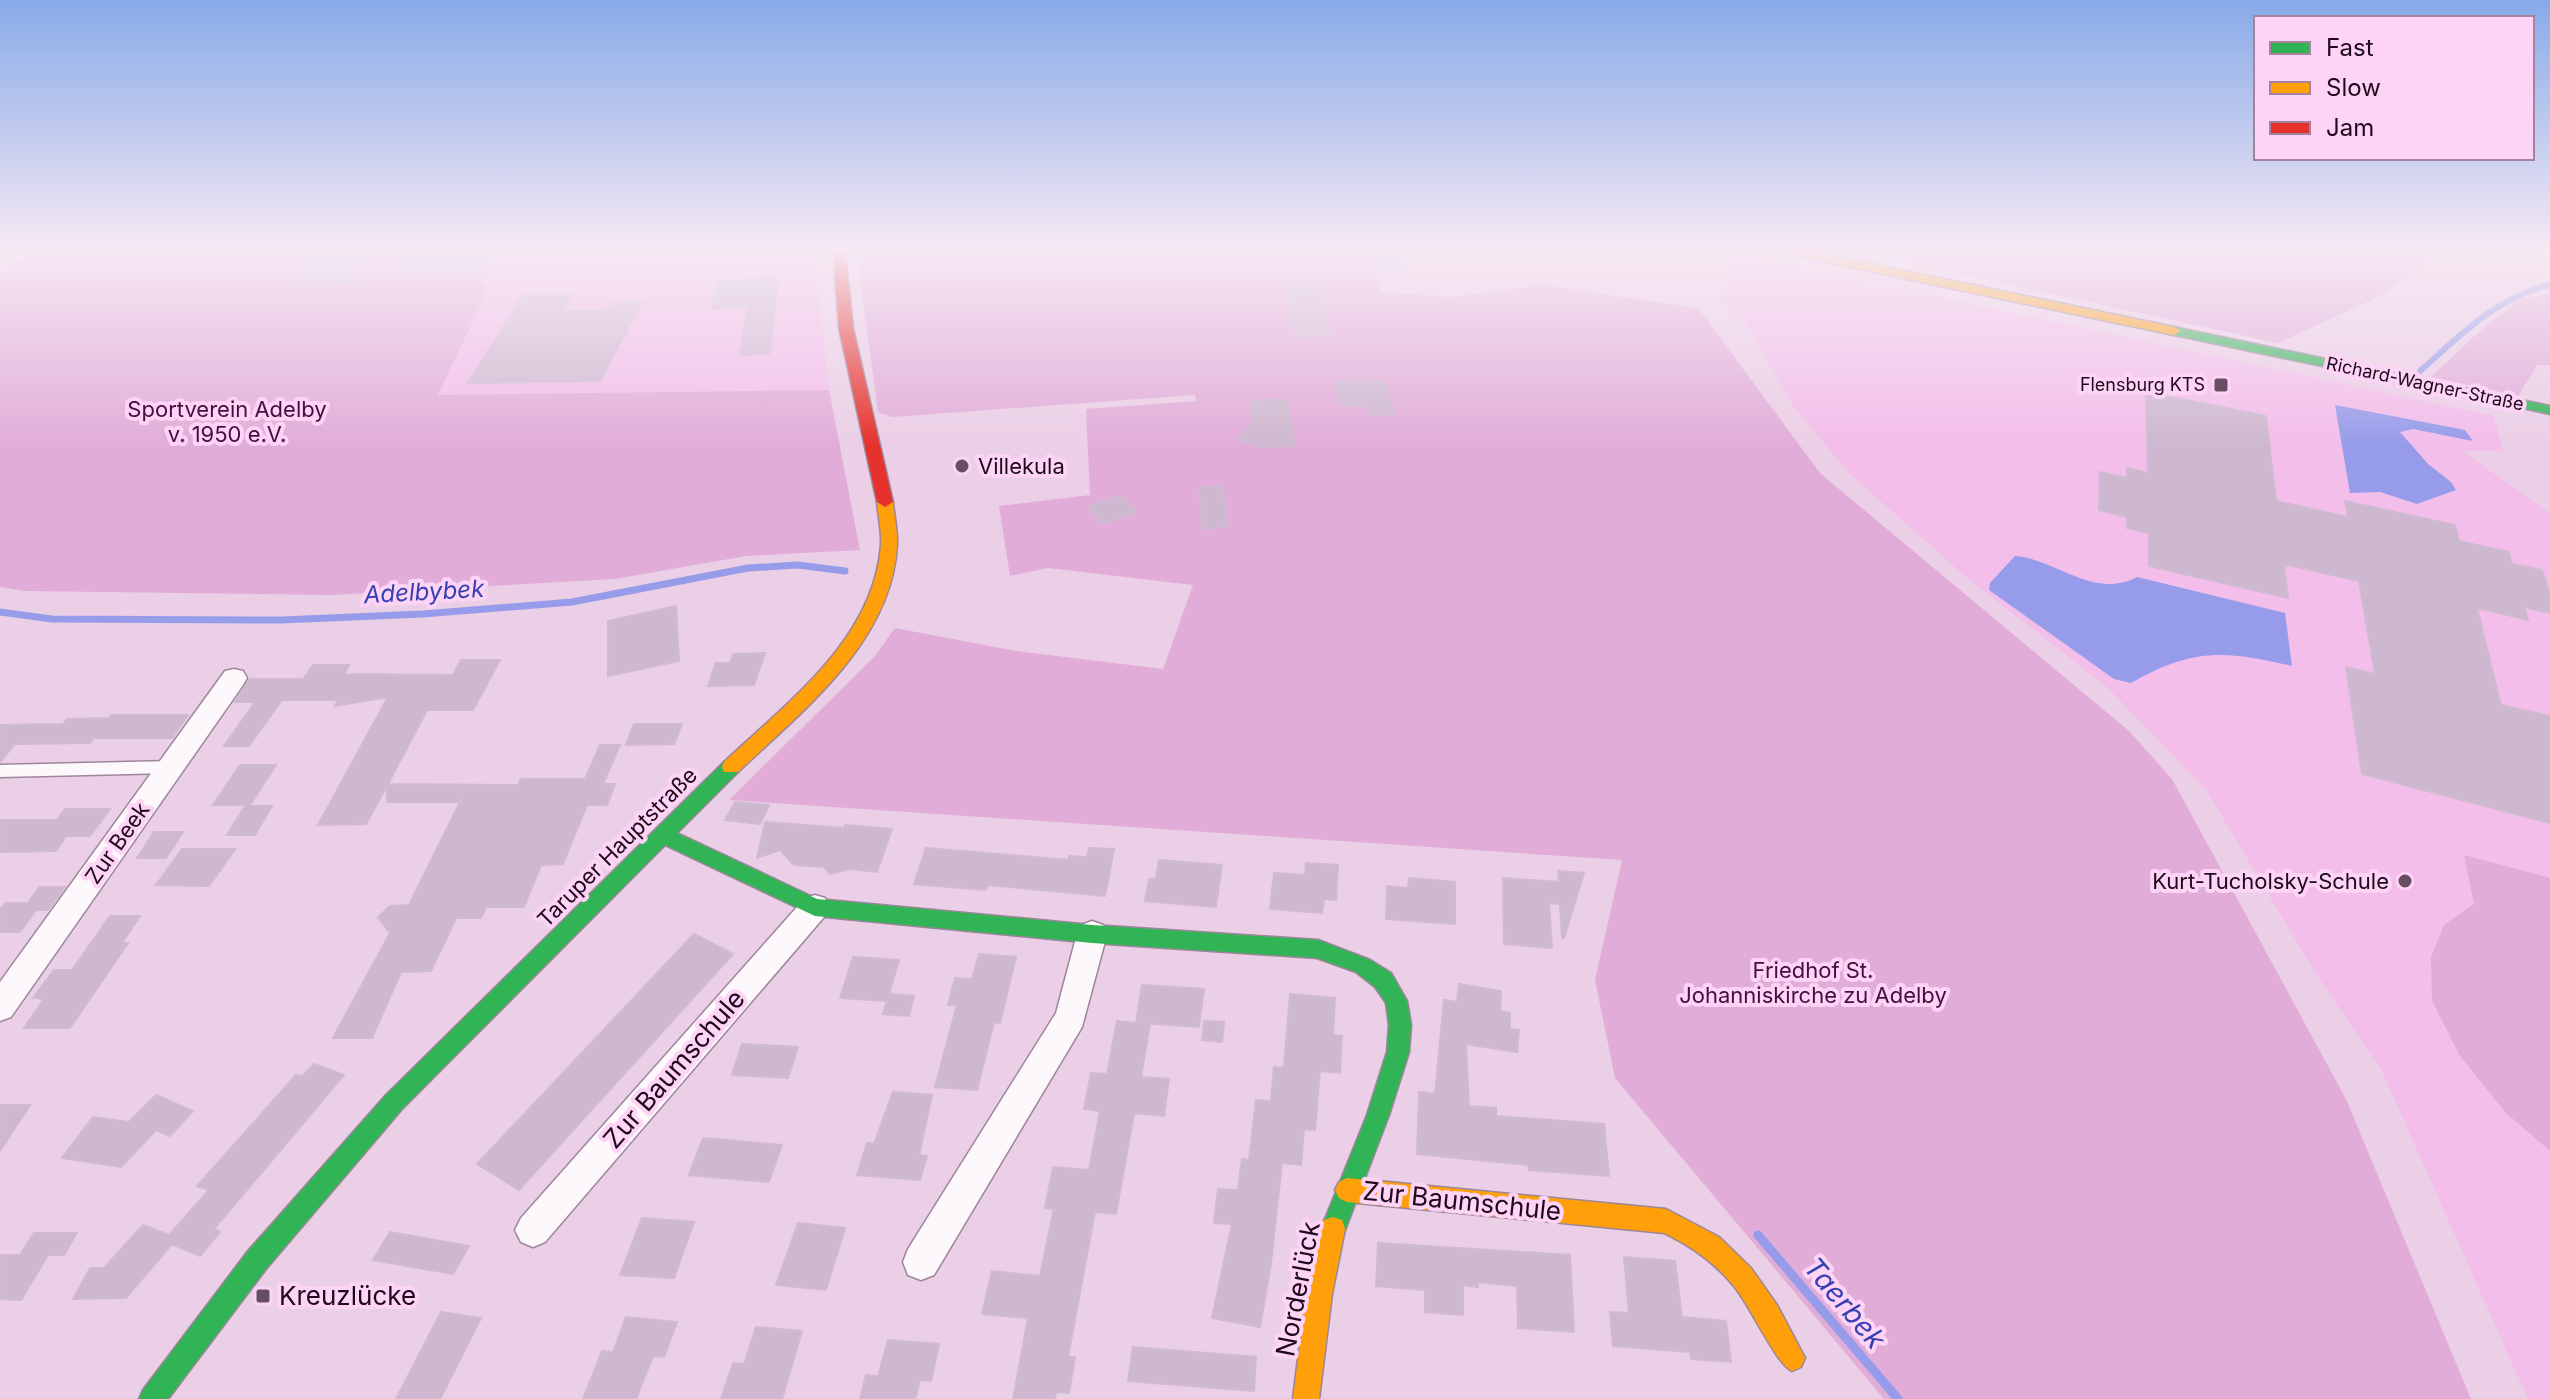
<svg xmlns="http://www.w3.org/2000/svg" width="2550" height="1399" font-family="Inter,sans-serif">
  <rect width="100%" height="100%" fill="#ebcfe6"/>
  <g fill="#f3beea">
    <path d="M498 249H814L829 390 437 395 487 291 483 278 494 262 490 261Z"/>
    <path d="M1735 253 2494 416 2503 451H2462L2550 513V1399H2528L2381 1069 2314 971 2207 791 2108 688 1966 577 1850 474 1792 405 1745 322 1720 303Z"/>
  </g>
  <g fill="#e1add8">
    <path d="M30 249H498L490 261H495L484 278 487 291 438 395 829 390 860 550 746 556 615 579 332 595 24 591 0 587V275Z"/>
    <path d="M856 249H1358L1370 256 1382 292 1453 297 1542 285 1698 308 1820 473 2129 731 2172 779 2346 1099 2471 1399H1884L1615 1078 1595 980 1622 860 729 800 875 656 895 628 1016 651 1163 669 1193 585 1048 568 1010 576 999 506 1090 495 1086 409 1196 401 1195 395 892 417 878 412Z"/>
    <path d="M1845 249H2446L2378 297 2278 343Z"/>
    <path d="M2550 293V365H2537L2518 396 2431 377 2483 328 2521 299Z"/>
    <path d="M2464 855 2550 878V1151L2505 1112 2460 1056 2432 1001 2431 957 2444 925 2474 904Z"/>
  </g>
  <g fill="#969ce9">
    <path d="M2335 405 2465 430 2473 441 2413 429 2400 432 2428 464 2451 482 2456 490 2417 504 2380 492 2350 493Z"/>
    <path d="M2015 556C2056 559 2094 600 2137 577L2285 613 2292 666C2225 650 2192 648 2131 683L2114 679 1989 590 1990 583Z"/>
  </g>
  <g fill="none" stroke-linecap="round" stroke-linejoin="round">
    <path stroke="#969ce9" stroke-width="6" d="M2420 371C2460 336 2496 297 2550 285"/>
    <path stroke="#969ce9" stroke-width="7" d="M0 612 52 619 281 620 423 614 572 602 748 568 798 565 845 571"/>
    <path stroke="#969ce9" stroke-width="9" d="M1758 1235 1898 1399"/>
  </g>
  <g fill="#ceb8d0" stroke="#cfbad2" stroke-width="2">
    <path d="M319 249 361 252 352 264H365L351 283 316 285 320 279 295 280Z"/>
    <path d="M413 249H497L481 273 399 275Z"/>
    <path d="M1370 249H1400L1406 272 1376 274Z"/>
    <path d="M779 276 770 353 740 356 748 306 712 309 717 282Z"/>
    <path d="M1320 284 1330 335 1295 337 1287 286Z"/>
    <path d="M523 295H572L563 311 608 310 612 302H642L600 381 468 383Z"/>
    <path d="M1380 380 1381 383H1385L1394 414 1369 415 1367 406 1340 405 1334 382Z"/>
    <path d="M2146 392 2266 416 2276 501 2348 517 2345 501 2455 525 2459 541 2509 552 2512 564 2542 570 2550 595V613L2524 607 2528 620 2477 608 2501 705 2550 716V823L2362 774 2346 667 2375 674 2359 581 2284 564 2288 598 2149 566V533L2127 528V517L2099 510 2100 472 2127 478V468L2148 473Z"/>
    <path d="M1287 399 1295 446 1258 448 1257 445 1238 439 1254 420 1251 401Z"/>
    <path d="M1222 486 1228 527 1202 529 1199 488Z"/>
    <path d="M1120 496 1137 513 1102 524 1089 506Z"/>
    <path d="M676 606 679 661 608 676V621Z"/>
    <path d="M765 653 754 685 708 686 716 663H730L733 654Z"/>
    <path d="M461 660H500L473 710H427L388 784 518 785 521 779H585L600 745H620L603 784H615L607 805H587L563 864 541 865 524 907H486L481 918H456L431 971 401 972 372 1038H333L390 933 378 917 390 906 409 905 467 788 458 802H387V786L366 824 318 825 388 697 335 706 338 700H282L249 746H224L255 702H235L250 679H303L313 665H349L344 674 453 675Z"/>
    <path d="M111 715H188L172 738H94L90 743 15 744 0 762V725L63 724 67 719 109 718Z"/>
    <path d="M634 724H682L674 744 626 745Z"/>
    <path d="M240 765H276L250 805H213Z"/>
    <path d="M735 802 769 805 760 824 725 820Z"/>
    <path d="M245 806H272L255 835H227Z"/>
    <path d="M65 809H110L90 836H66L56 851 0 852V820H57Z"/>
    <path d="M765 822 844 828 845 825 892 829 877 872 849 869 830 874 824 867 794 865 780 850 757 858Z"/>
    <path d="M154 832H183L166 858H137Z"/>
    <path d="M926 848 1069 860V856L1087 857 1089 848 1114 849 1105 896 988 885 986 890 914 884Z"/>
    <path d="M182 849H235L209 886 156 885Z"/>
    <path d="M1159 860 1222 865 1216 907 1145 901 1149 879H1156Z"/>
    <path d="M1306 863 1338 865 1336 900 1324 899 1322 913 1270 909 1274 873 1305 875Z"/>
    <path d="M1558 871 1584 873 1564 938H1562L1560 904 1549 903 1552 948 1504 944 1503 878 1559 882Z"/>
    <path d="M1409 878 1455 882V924L1386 919 1387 886 1408 888Z"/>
    <path d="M39 887H65L48 910H36L20 932H0V910L5 903H28Z"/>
    <path d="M110 916H140L122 943H128L70 1028H24L44 999 33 998 54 970H72Z"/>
    <path d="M694 934 733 954 519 1190 477 1164Z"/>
    <path d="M979 954 1016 957 1000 1023 994 1022 977 1090 935 1087 957 1005H948L955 978 972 979Z"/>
    <path d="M853 957 899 960 887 1001 840 998Z"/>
    <path d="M1459 984 1501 991 1500 1011 1510 1013V1029L1519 1030 1517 1052 1466 1044 1469 1106 1496 1108V1116L1604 1124 1609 1176 1529 1170 1528 1165 1417 1154 1419 1092 1435 1094 1444 1000 1457 1002Z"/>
    <path d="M1142 985 1204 989 1199 1027 1140 1023 1150 1024 1141 1077 1169 1079 1164 1116 1134 1113 1116 1214 1095 1212 1068 1357H1075L1069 1393 1056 1392 1055 1399H1013L1028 1318 982 1314 992 1271 1040 1276 1054 1209 1045 1208 1053 1167 1089 1170 1100 1111 1084 1109 1091 1073 1107 1074 1117 1021 1136 1023Z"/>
    <path d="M889 994 914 996 909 1016 883 1014Z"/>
    <path d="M1290 994 1335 998 1333 1035 1342 1036 1340 1073 1320 1071 1315 1130 1304 1129 1301 1165 1282 1163 1271 1263 1260 1327 1212 1318 1232 1224 1214 1223 1218 1189 1238 1190 1242 1159 1249 1160 1256 1100 1271 1101 1274 1067 1284 1068Z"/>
    <path d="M1204 1021 1224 1022 1222 1042 1202 1040Z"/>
    <path d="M742 1044 798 1047 788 1078 732 1075Z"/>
    <path d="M314 1064 344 1075 214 1229 220 1232 200 1256 172 1244 126 1298 73 1299 90 1268H104L143 1225 169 1235 209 1190 197 1186 296 1075 302 1077Z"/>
    <path d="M893 1092 932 1095 919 1155 927 1156 920 1180 857 1175 867 1143 874 1144Z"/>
    <path d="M156 1095 193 1111 170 1136 156 1130 121 1167 62 1158 93 1117 129 1122Z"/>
    <path d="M0 1105H30L0 1151Z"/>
    <path d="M703 1138 782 1145 769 1182 689 1175Z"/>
    <path d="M642 1218 694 1222 674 1278 620 1275Z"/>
    <path d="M798 1223 845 1228 826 1290 776 1285Z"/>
    <path d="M390 1232 469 1246 453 1274 373 1260Z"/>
    <path d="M34 1233H77L64 1255H48L21 1300 0 1299V1255H20Z"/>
    <path d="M1378 1243 1570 1255 1574 1332 1518 1328 1517 1286 1478 1282V1287L1463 1285V1315L1425 1312V1290L1376 1286Z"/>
    <path d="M1624 1257 1675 1261 1682 1317 1726 1321 1731 1362 1691 1359 1690 1352 1613 1346 1610 1312 1629 1313Z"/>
    <path d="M441 1312 481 1318 440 1399H396Z"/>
    <path d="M626 1317 677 1322 664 1357 653 1356 636 1399H583L602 1351 613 1352Z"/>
    <path d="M756 1327 802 1331 782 1399H721L733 1363 744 1364Z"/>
    <path d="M888 1340 939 1344 931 1381 920 1380 915 1399H860L866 1375 878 1376Z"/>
    <path d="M1133 1347 1256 1357 1254 1391 1128 1381Z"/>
  </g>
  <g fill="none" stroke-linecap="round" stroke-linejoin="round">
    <defs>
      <path id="lane" d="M0 771 171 767"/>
      <g id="street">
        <path d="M2537 249H2550V257Z"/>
        <path d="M234 669 243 671 247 678 243 685 11 1017 0 1021V982L225 671Z"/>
        <path d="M815 895 825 898 830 907 825 916 545 1242 533 1247 521 1242 515 1230 521 1218 805 898Z"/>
        <path d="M1092 921 1103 925 1107 934 1082 1027 934 1275 921 1280 908 1275 903 1262 908 1249 1056 1013 1077 934 1081 925Z"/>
      </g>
      <g id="fast">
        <path d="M2174 327 2550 406V414L2169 334 2167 331Z"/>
        <path d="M731 760 738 762 740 767 738 772 677 833 817 899 1092 925 1318 940 1370 960 1391 973 1407 1001 1411 1025 1409 1052 1389 1115 1342 1238 1333 1241 1324 1238 1321 1229 1367 1115 1387 1052 1389 1025 1386 1003 1375 987 1356 972 1317 958 1092 943 815 916 665 845 402 1109 266 1269 168 1399H139L143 1390 248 1251 386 1095 724 762Z"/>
      </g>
      <g id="slow">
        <path d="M1777 249H1801L2174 327 2181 331 2174 335 1783 253Z"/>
        <path d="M885 497 893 502C894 516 898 531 897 545 892 642 802 711 738 772H724L722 767 724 762C787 703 874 639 881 545 882 531 878 516 877 502Z"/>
        <path d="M1347 1178 1666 1209 1719 1237 1751 1268 1777 1305 1805 1358 1801 1367 1792 1371C1776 1364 1749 1303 1733 1285 1714 1262 1691 1246 1664 1233L1347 1202 1339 1198 1335 1190 1339 1182Z"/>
        <path d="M1333 1217 1342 1220 1345 1229 1332 1294 1319 1399H1293L1306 1294 1321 1229 1324 1220Z"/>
      </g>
      <path id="jam" d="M833 249H845L853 328 893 502 885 507 877 502 839 328Z"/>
    </defs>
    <use href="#lane" stroke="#9d869a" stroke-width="15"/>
    <use href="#street" stroke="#9d869a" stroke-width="3"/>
    <use href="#fast" stroke="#9d869a" stroke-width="3"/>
    <use href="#slow" stroke="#9d869a" stroke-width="3"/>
    <use href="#jam" stroke="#9d869a" stroke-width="3"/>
    <use href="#lane" stroke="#fcf8fb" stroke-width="12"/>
    <use href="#street" fill="#fcf8fb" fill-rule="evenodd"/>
    <use href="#fast" fill="#30b455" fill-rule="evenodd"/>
    <use href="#slow" fill="#ff9f0a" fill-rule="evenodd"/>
    <use href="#jam" fill="#e5322d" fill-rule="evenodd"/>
  </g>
  <linearGradient id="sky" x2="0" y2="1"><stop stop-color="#87aae8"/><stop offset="0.56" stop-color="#f6e9f4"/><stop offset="1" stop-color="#f6e9f4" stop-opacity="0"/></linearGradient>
  <rect width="2550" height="445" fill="url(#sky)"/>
  <g fill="#674e63" stroke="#fdd4f5" stroke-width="3">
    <rect x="2213" y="377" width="16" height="16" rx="4"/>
    <circle cx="962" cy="466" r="8"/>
    <circle cx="2405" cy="881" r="8"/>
    <rect x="255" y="1288" width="16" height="16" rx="4"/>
  </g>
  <g text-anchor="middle" stroke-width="8" stroke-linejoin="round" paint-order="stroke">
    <g font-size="18" fill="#20091d" stroke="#fdd4f5">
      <text transform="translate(2425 384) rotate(12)" y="6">Richard-Wagner-Straße</text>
    </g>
    <g font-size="18" fill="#20091d" stroke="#fdd4f5" text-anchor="end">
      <text x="2205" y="391">Flensburg KTS</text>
    </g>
    <g font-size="22" fill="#470d41" stroke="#fdd4f5">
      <text x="227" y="417">Sportverein Adelby<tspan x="227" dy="25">v. 1950 e.V.</tspan></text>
      <text x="1813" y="978">Friedhof St.<tspan x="1813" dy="25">Johanniskirche zu Adelby</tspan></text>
    </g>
    <g font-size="22" fill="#20091d" stroke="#fdd4f5" text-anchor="start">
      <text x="978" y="474">Villekula</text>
      <text x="2389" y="889" text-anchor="end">Kurt-Tucholsky-Schule</text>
    </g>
    <g font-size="22" fill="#20091d" stroke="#fdd4f5">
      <text transform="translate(117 843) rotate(-55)" y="8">Zur Beek</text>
      <text transform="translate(617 847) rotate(-45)" y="8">Taruper Hauptstraße</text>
    </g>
    <g font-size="24" font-style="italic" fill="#3640b3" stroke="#fdd4f5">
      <text transform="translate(424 592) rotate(-3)" y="8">Adelbybek</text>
    </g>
    <g font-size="26" fill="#20091d" stroke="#fdd4f5">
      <text transform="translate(674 1069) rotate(-49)" y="9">Zur Baumschule</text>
      <text transform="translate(1462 1201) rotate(6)" y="9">Zur Baumschule</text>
      <text transform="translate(1298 1289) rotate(-79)" y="9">Norderlück</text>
    </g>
    <g font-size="26" fill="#20091d" stroke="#fdd4f5" text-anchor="start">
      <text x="279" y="1305">Kreuzlücke</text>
    </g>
    <g font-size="28" font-style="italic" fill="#3640b3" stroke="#fdd4f5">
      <text transform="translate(1845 1303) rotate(50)" y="10">Taerbek</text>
    </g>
  </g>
  <rect x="2254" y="16" width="280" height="144" fill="#fdd4f5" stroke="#a5839f" stroke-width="2"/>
  <rect x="2270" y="42" width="40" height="12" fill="#30b455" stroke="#a5839f" stroke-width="2"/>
  <text x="2326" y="56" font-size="24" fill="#20091d">Fast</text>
  <rect x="2270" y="82" width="40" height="12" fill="#ff9f0a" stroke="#a5839f" stroke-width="2"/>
  <text x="2326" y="96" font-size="24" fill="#20091d">Slow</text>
  <rect x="2270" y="122" width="40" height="12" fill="#e5322d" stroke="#a5839f" stroke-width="2"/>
  <text x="2326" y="136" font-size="24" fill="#20091d">Jam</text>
</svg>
